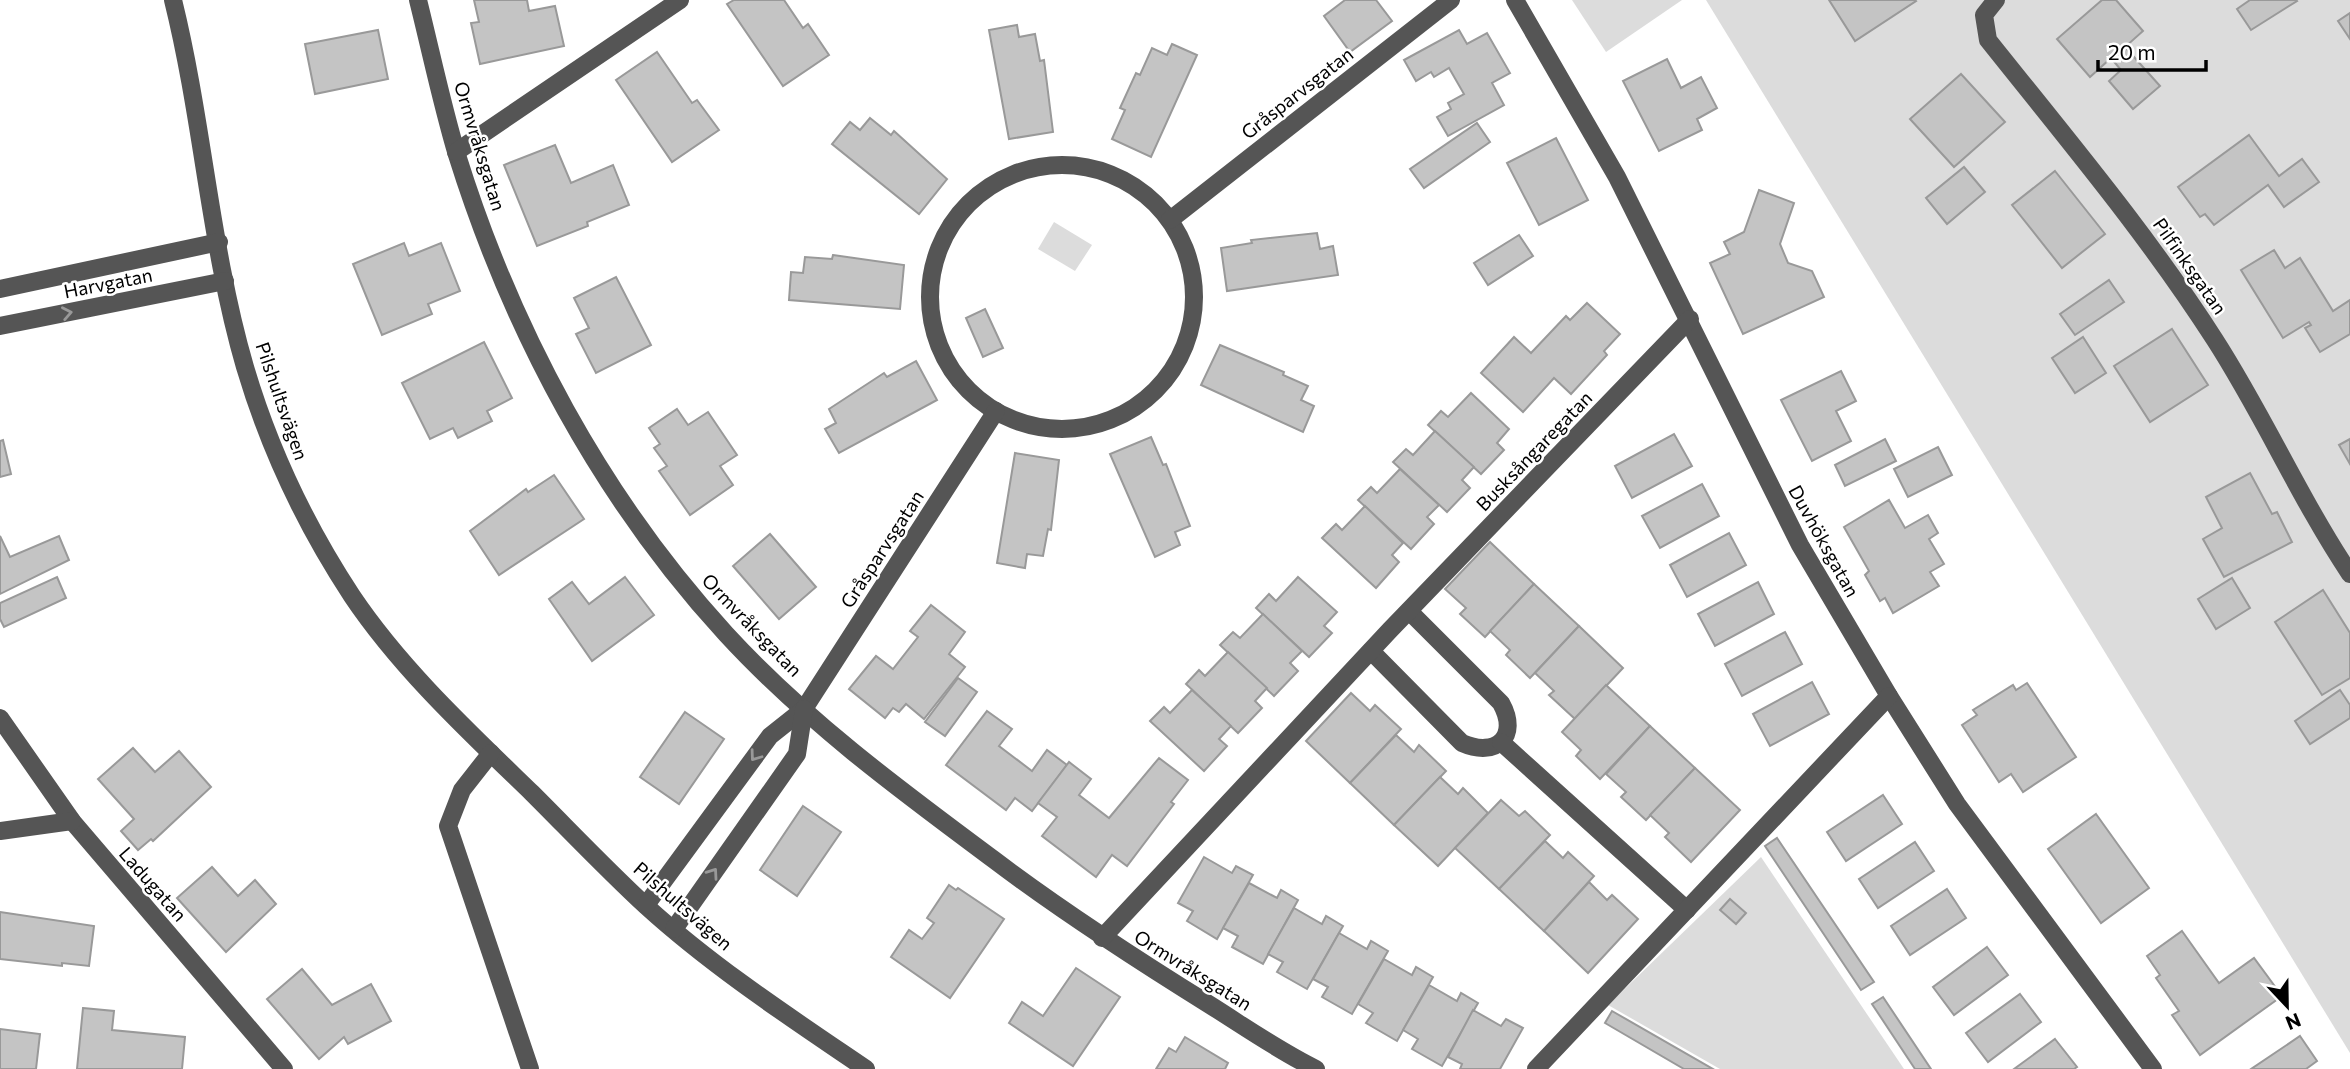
<svg xmlns="http://www.w3.org/2000/svg" width="2350" height="1069" font-family="Commissioner,sans-serif">
  <rect width="100%" height="100%" fill="#fff"/>
  <g fill="#dcdcdc">
    <path d="M1572 0H1682L1606 52Z"/>
    <path d="M1706 0H2350V1053Z"/>
    <path d="M1054 222 1092 245 1075 271 1038 249Z"/>
    <path d="M1761 857 1904 1069H1720L1608 1005Z"/>
  </g>
  <g fill="#c4c4c4" stroke="#999" stroke-width="2">
    <path d="M474 0H527L529 11 555 6 564 46 480 64 471 23 479 22Z"/>
    <path d="M734 0H784L803 28 808 24 829 55 783 86 727 4Z"/>
    <path d="M1345 0H1376L1392 21 1350 52 1324 16Z"/>
    <path d="M1829 0H1915L1916 1 1855 41Z"/>
    <path d="M2102 0H2116L2143 31 2125 47 2160 86 2133 109 2109 81 2121 70 2111 58 2090 77 2057 39Z"/>
    <path d="M2250 0H2296L2297 1 2251 30 2237 9Z"/>
    <path d="M2350 13V39L2338 21Z"/>
    <path d="M1017 25 1019 37 1035 34 1040 61 1044 60 1053 132 1009 139 989 30Z"/>
    <path d="M378 30 388 79 315 94 305 44Z"/>
    <path d="M1459 30 1467 44 1487 33 1510 73 1492 83 1504 105 1448 136 1437 117 1451 109 1448 103 1464 94 1449 68 1434 77 1431 72 1416 81 1404 60Z"/>
    <path d="M1172 44 1197 55 1151 157 1112 139 1125 110 1120 108 1136 73 1140 75 1152 48 1167 55Z"/>
    <path d="M657 52 692 103 697 100 719 130 672 162 616 80Z"/>
    <path d="M1667 59 1681 88 1701 77 1717 108 1697 119 1702 130 1659 151 1623 81Z"/>
    <path d="M1961 74 2005 122 1954 167 1910 119Z"/>
    <path d="M870 118 891 135 894 131 947 179 919 214 832 144 850 122 860 130Z"/>
    <path d="M1477 123 1490 142 1424 188 1410 169Z"/>
    <path d="M2249 135 2279 176 2302 159 2319 182 2284 207 2268 185 2214 225 2205 214 2200 217 2178 187Z"/>
    <path d="M1556 138 1588 200 1539 225 1507 163Z"/>
    <path d="M555 145 571 183 613 165 629 205 587 222 588 226 537 246 504 165Z"/>
    <path d="M1964 167 1985 192 1947 224 1926 198Z"/>
    <path d="M2055 171 2105 234 2062 268 2012 205Z"/>
    <path d="M1759 190 1794 203 1780 244 1788 263 1812 271 1824 297 1743 334 1710 263 1730 254 1724 242 1744 232Z"/>
    <path d="M1317 233 1320 249 1333 246 1338 275 1227 291 1221 248 1252 243 1251 240Z"/>
    <path d="M1519 235 1533 256 1488 285 1474 263Z"/>
    <path d="M404 243 409 256 441 243 460 291 428 304 432 314 382 335 353 264Z"/>
    <path d="M2274 250 2285 268 2300 258 2333 311 2350 300V334L2320 352 2305 328 2311 325 2309 322 2283 338 2241 270Z"/>
    <path d="M833 255 904 265 900 309 789 300 791 272 803 273 805 257 832 259Z"/>
    <path d="M616 277 651 345 596 373 576 334 589 328 574 298Z"/>
    <path d="M2109 280 2124 302 2075 335 2060 314Z"/>
    <path d="M1587 303 1620 334 1604 351 1607 355 1571 394 1554 378 1523 412 1481 373 1514 337 1531 353 1566 316 1570 320Z"/>
    <path d="M985 309 1003 348 983 357 966 318Z"/>
    <path d="M2172 329 2208 385 2150 422 2114 366Z"/>
    <path d="M2083 337 2106 373 2075 393 2052 358Z"/>
    <path d="M484 342 512 398 487 411 492 421 458 438 453 428 430 439 402 383Z"/>
    <path d="M1220 345 1284 372 1283 375 1308 386 1301 400 1314 406 1303 432 1201 385Z"/>
    <path d="M916 361 937 400 839 453 825 429 836 423 829 409 884 373 887 377Z"/>
    <path d="M1841 371 1856 401 1836 411 1851 441 1812 461 1781 400Z"/>
    <path d="M1471 393 1509 429 1497 443 1504 450 1481 474 1428 425 1441 411 1448 417Z"/>
    <path d="M677 409 688 425 708 412 737 455 720 466 733 485 690 515 659 471 667 466 654 448 660 444 649 428Z"/>
    <path d="M1435 431 1474 467 1462 480 1470 488 1447 512 1393 462 1406 449 1413 455Z"/>
    <path d="M1674 434 1692 466 1632 498 1615 466Z"/>
    <path d="M1151 437 1163 465 1166 464 1190 526 1175 532 1180 545 1155 557 1110 454Z"/>
    <path d="M1885 439 1896 461 1845 486 1835 465Z"/>
    <path d="M2350 439V464L2339 445Z"/>
    <path d="M3 440 11 474 0 477V441Z"/>
    <path d="M1938 447 1952 475 1908 497 1894 469Z"/>
    <path d="M1015 453 1059 460 1051 530 1048 529 1043 556 1027 554 1025 568 997 563Z"/>
    <path d="M1400 469 1439 505 1427 517 1434 524 1411 549 1358 500 1371 487 1377 493Z"/>
    <path d="M2250 473 2272 514 2277 512 2292 542 2224 577 2203 539 2222 528 2206 497Z"/>
    <path d="M554 475 584 519 499 575 470 531 526 489 528 492Z"/>
    <path d="M1702 484 1719 516 1660 548 1642 516Z"/>
    <path d="M1889 500 1905 528 1928 515 1938 533 1929 539 1944 564 1930 572 1939 586 1893 613 1885 598 1880 601 1865 575 1869 571 1844 527Z"/>
    <path d="M1365 506 1403 543 1392 555 1399 562 1376 588 1322 538 1336 524 1342 530Z"/>
    <path d="M1729 533 1746 565 1687 597 1670 565Z"/>
    <path d="M770 534 816 587 779 619 733 566Z"/>
    <path d="M0 536 10 557 59 536 69 560 0 594Z"/>
    <path d="M1490 542 1534 584 1485 637 1460 614 1466 608 1445 589Z"/>
    <path d="M57 577 66 598 4 627 0 619V603Z"/>
    <path d="M625 577 654 615 592 661 549 599 572 582 589 604Z"/>
    <path d="M1298 577 1337 612 1324 626 1332 633 1309 657 1256 608 1269 594 1276 601Z"/>
    <path d="M2232 578 2250 608 2216 629 2198 599Z"/>
    <path d="M1758 582 1774 614 1715 646 1698 614Z"/>
    <path d="M1534 584 1579 626 1530 678 1506 655 1510 650 1490 631Z"/>
    <path d="M2323 590 2350 633V678L2322 695 2275 622Z"/>
    <path d="M931 605 965 632 949 654 965 667 924 719 906 704 899 712 893 708 885 718 849 689 876 656 893 669 918 637 910 631Z"/>
    <path d="M1263 614 1302 651 1290 663 1298 671 1274 696 1220 645 1233 632 1240 638Z"/>
    <path d="M1579 626 1623 668 1575 719 1549 695 1554 691 1535 673Z"/>
    <path d="M1785 632 1802 664 1742 696 1725 664Z"/>
    <path d="M1228 652 1267 688 1255 701 1262 708 1238 733 1186 684 1199 670 1205 676Z"/>
    <path d="M958 678 977 692 945 736 925 722Z"/>
    <path d="M1812 682 1829 714 1770 746 1753 714Z"/>
    <path d="M2027 683 2076 757 2023 792 2011 774 1999 782 1962 725 1977 715 1973 710 2013 685 2016 690Z"/>
    <path d="M1606 685 1650 726 1600 779 1576 756 1581 750 1562 732Z"/>
    <path d="M1192 690 1231 726 1219 739 1227 746 1204 771 1150 721 1164 707 1170 713Z"/>
    <path d="M2340 690 2350 705V718L2310 744 2295 721Z"/>
    <path d="M1351 693 1370 711 1375 705 1401 729 1350 783 1306 741Z"/>
    <path d="M987 711 1012 729 999 746 1032 771 1047 750 1067 765 1032 811 1015 798 1006 810 946 765Z"/>
    <path d="M685 712 724 739 679 804 640 777Z"/>
    <path d="M1650 726 1695 768 1646 820 1621 797 1626 792 1606 774Z"/>
    <path d="M1396 735 1414 752 1419 745 1446 771 1394 825 1350 783Z"/>
    <path d="M133 748 155 772 179 751 211 787 153 841 151 839 138 850 121 831 134 819 98 779Z"/>
    <path d="M1159 758 1188 780 1171 802 1174 804 1127 866 1112 855 1096 877 1042 836 1057 817 1038 803 1069 762 1091 779 1079 795 1109 818Z"/>
    <path d="M1695 768 1740 810 1691 862 1665 837 1669 833 1650 815Z"/>
    <path d="M1440 777 1458 794 1463 788 1488 813 1438 866 1394 825Z"/>
    <path d="M1883 795 1902 824 1846 861 1827 832Z"/>
    <path d="M1501 800 1519 816 1525 811 1550 835 1499 889 1455 848Z"/>
    <path d="M803 806 841 832 797 896 760 870Z"/>
    <path d="M2096 814 2149 888 2101 923 2048 849Z"/>
    <path d="M1777 838 1874 982 1861 990 1765 846Z"/>
    <path d="M1545 841 1563 858 1568 852 1594 876 1544 931 1499 889Z"/>
    <path d="M1915 842 1934 871 1878 908 1859 879Z"/>
    <path d="M1204 857 1232 873 1236 866 1253 875 1217 939 1187 921 1193 911 1178 903Z"/>
    <path d="M212 867 238 896 255 880 276 904 226 952 177 898Z"/>
    <path d="M1589 882 1607 900 1612 895 1638 919 1588 973 1544 931Z"/>
    <path d="M1249 883 1277 898 1281 890 1298 900 1263 964 1232 947 1238 936 1223 928Z"/>
    <path d="M949 885 956 890 958 888 1004 919 950 998 891 957 909 930 922 939 934 923 927 918Z"/>
    <path d="M1947 889 1966 918 1910 955 1891 926Z"/>
    <path d="M1730 899 1746 913 1736 924 1720 910Z"/>
    <path d="M1294 908 1322 924 1326 916 1343 926 1307 989 1277 972 1283 962 1268 954Z"/>
    <path d="M0 912 94 926 89 966 62 963V966L0 959Z"/>
    <path d="M2182 931 2219 983 2254 958 2282 996 2200 1055 2172 1015 2179 1011 2156 978 2160 975 2147 956Z"/>
    <path d="M1339 933 1367 949 1371 941 1388 951 1352 1014 1322 997 1328 987 1313 979Z"/>
    <path d="M1987 947 2008 975 1954 1015 1933 987Z"/>
    <path d="M1384 959 1412 975 1416 967 1433 977 1397 1041 1366 1023 1373 1013 1358 1004Z"/>
    <path d="M1076 968 1120 997 1073 1066 1009 1023 1022 1002 1043 1016Z"/>
    <path d="M302 969 332 1005 371 984 391 1021 348 1044 344 1037 319 1059 267 999Z"/>
    <path d="M1429 985 1457 1001 1461 993 1478 1003 1442 1066 1412 1049 1418 1039 1403 1030Z"/>
    <path d="M2020 994 2041 1022 1988 1062 1966 1033Z"/>
    <path d="M1883 997 1931 1069H1915L1872 1004Z"/>
    <path d="M83 1008 114 1011 112 1030 185 1037 182 1069H77Z"/>
    <path d="M1473 1010 1501 1026 1506 1019 1523 1028 1500 1069H1460L1462 1064 1448 1057Z"/>
    <path d="M1612 1011 1713 1069H1684L1605 1023Z"/>
    <path d="M0 1029 40 1034 36 1069H0Z"/>
    <path d="M2300 1036 2317 1061 2306 1069H2251Z"/>
    <path d="M1185 1037 1228 1063 1225 1069H1156L1169 1048 1176 1052Z"/>
    <path d="M2055 1039 2077 1067 2074 1069H2014Z"/>
  </g>
  <g fill="none" stroke-linecap="round" stroke-linejoin="round">
    <g stroke="#555" stroke-width="18">
      <path d="M173 0C203 121 210 247 245 367 269 448 306 526 352 596 401 669 469 732 532 793 570 831 607 870 646 906 713 967 791 1018 866 1069"/>
      <path d="M418 0C431 52 442 105 457 155 512 331 602 499 726 634 805 720 900 790 993 859 1063 912 1136 959 1210 1005 1245 1027 1279 1051 1316 1069"/>
      <path d="M1515 0 1617 177 1800 545 1889 696 1957 804 2153 1069"/>
      <path d="M1996 0 1984 15 1988 40C2066 138 2147 234 2215 340 2264 416 2300 499 2350 574"/>
      <path d="M456 152 680 0"/>
      <circle cx="1062" cy="297" r="132"/>
      <path d="M1170 220 1451 0"/>
      <path d="M0 289 219 242"/>
      <path d="M0 326 225 281"/>
      <path d="M1371 651 1462 743C1496 758 1520 737 1501 703L1409 611"/>
      <path d="M0 718 72 821 284 1069"/>
      <path d="M1501 742 1687 910"/>
      <path d="M491 753 462 790 448 826 530 1069"/>
      <path d="M0 831 72 821"/>
      <path d="M646 905 770 736 804 709 996 411"/>
      <path d="M674 929 797 754 804 709"/>
      <path d="M1102 938 1390 630 1690 319"/>
      <path d="M1536 1069 1889 696"/>
    </g>
  </g>
  <defs><path id="oneway-chevron" d="M-2-3.5L2.5 0L-2 3.5" fill="none" stroke-width="1.6" stroke-linecap="round" stroke-linejoin="round" transform="scale(1.75)"/></defs>
  <g stroke="#999">
    <use href="#oneway-chevron" transform="translate(67 313) rotate(-11)"/>
    <use href="#oneway-chevron" transform="translate(755 756) rotate(126)"/>
    <use href="#oneway-chevron" transform="translate(713 873) rotate(-55)"/>
  </g>
  <g text-anchor="middle" stroke-width="5" stroke-linejoin="round" paint-order="stroke">
    <g font-size="19" fill="#000" stroke="#fff">
      <text transform="translate(1297 93) rotate(-38)" y="7">Gråsparvsgatan</text>
      <text transform="translate(480 146) rotate(73)" y="7">Ormvråksgatan</text>
      <text transform="translate(2190 266) rotate(55)" y="7">Pilfinksgatan</text>
      <text transform="translate(108 283) rotate(-11)" y="7">Harvgatan</text>
      <text transform="translate(282 401) rotate(71)" y="7">Pilshultsvägen</text>
      <text transform="translate(1534 451) rotate(-46)" y="7">Busksångaregatan</text>
      <text transform="translate(1824 541) rotate(61)" y="7">Duvhöksgatan</text>
      <text transform="translate(882 549) rotate(-57)" y="7">Gråsparvsgatan</text>
      <text transform="translate(752 625) rotate(46)" y="7">Ormvråksgatan</text>
      <text transform="translate(153 884) rotate(49)" y="7">Ladugatan</text>
      <text transform="translate(683 906) rotate(41)" y="7">Pilshultsvägen</text>
      <text transform="translate(1193 970) rotate(32)" y="7">Ormvråksgatan</text>
    </g>
  </g>
  <g transform="translate(2287 1006) rotate(158)" stroke="#ffffff" stroke-width="5" paint-order="stroke">
  <path d="M0-5L12 26L0 18L-12 26Z" fill="#000000"/>
  <text y="-10" font-size="19" font-weight="bold" text-anchor="middle" fill="#000000">N</text>
  </g>
  <path d="M2098 60v10h108v-10" fill="none" stroke="#000000" stroke-width="3.5"/>
  <text x="2108" y="60" font-size="21" fill="#000000" stroke="#ffffff" stroke-width="5" paint-order="stroke">20 m</text>
</svg>
